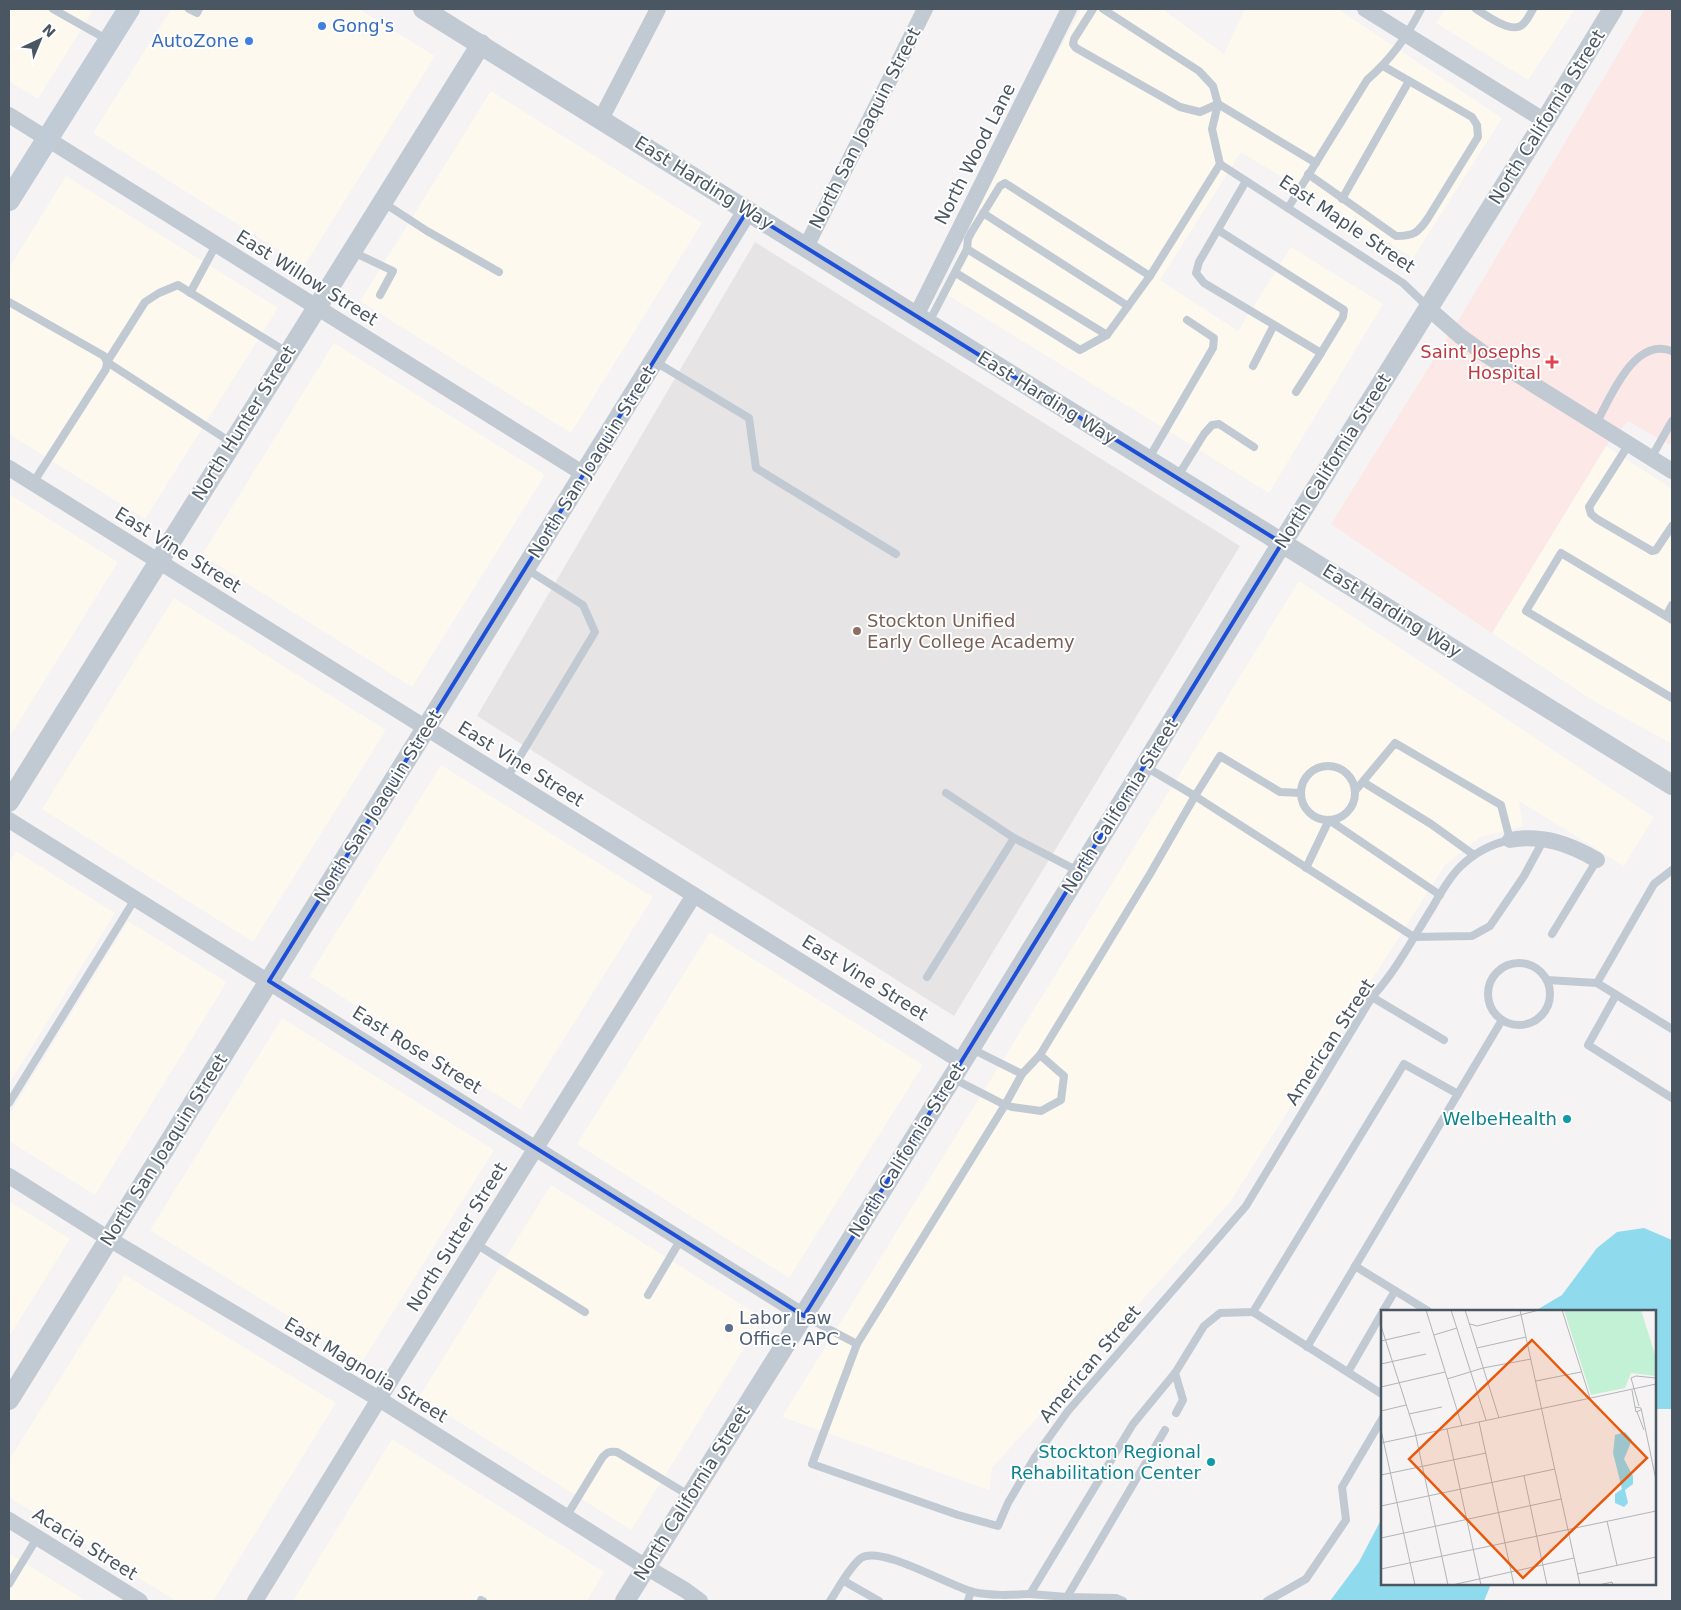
<svg xmlns="http://www.w3.org/2000/svg" width="1681" height="1610" font-family="'DejaVu Sans',sans-serif">
  <rect width="100%" height="100%" fill="#f5f3f3"/>
  <g fill="#fdf9ef">
    <path d="M9 9H94L38 99 9 81Z"/>
    <path d="M171 9H359L435 56 304 266 93 133Z"/>
    <path d="M1081 9H1162L1224 54 1245 9H1338L1502 118 1413 258 1241 152 1160 280 1238 331 1291 247 1383 304 1269 493 943 292 986 188Z"/>
    <path d="M1445 9H1575L1528 80 1436 23Z"/>
    <path d="M491 91 702 223 571 433 360 301Z"/>
    <path d="M66 176 278 308 145 519 9 434V268Z"/>
    <path d="M334 343 545 475 412 687 202 555Z"/>
    <path d="M1606 446 1672 489V744L1592 700 1492 633Z"/>
    <path d="M9 494 118 562 9 738Z"/>
    <path d="M1299 581 1654 817 1624 866 1519 801 1523 826 1480 837 1445 865 1230 1202 992 1468 989 1490 782 1417Z"/>
    <path d="M174 598 386 730 253 942 42 809Z"/>
    <path d="M441 765 653 897 520 1109 309 976Z"/>
    <path d="M16 851 115 913 9 1084V862Z"/>
    <path d="M128 921 227 982 95 1195 9 1141V1115Z"/>
    <path d="M710 932 923 1065 789 1278 577 1144Z"/>
    <path d="M282 1018 494 1150 362 1362 150 1230Z"/>
    <path d="M551 1185 763 1318 631 1530 419 1397Z"/>
    <path d="M9 1201 70 1239 9 1337Z"/>
    <path d="M125 1275 336 1403 213 1601H176L9 1497V1460Z"/>
    <path d="M392 1439 604 1572 587 1601H293Z"/>
    <path d="M9 1553 86 1601H9Z"/>
  </g>
  <path fill="#e6e4e5" d="M755 242 1240 546 954 1016 477 716Z"/>
  <path fill="#fce8e6" d="M1645 9H1672V446L1628 421 1606 446 1492 633 1331 524 1469 303Z"/>
  <g fill="#90daee">
    <path d="M1644 1228 1672 1240V1409H1655V1311H1535L1562 1295 1597 1248 1617 1232Z"/>
    <path d="M1382 1518V1584H1491L1484 1601H1330L1359 1562Z"/>
  </g>
  <g fill="none" stroke-linecap="round" stroke-linejoin="round">
    <g stroke="#c1cad2" stroke-width="8">
      <path d="M53 9 108 40"/>
      <path d="M189 9 197 13 199 9"/>
      <path d="M1093 9 1074 39 1073 44 1076 48 1180 107 1200 112 1218 104"/>
      <path d="M1476 9C1486 15 1511 34 1522 25 1527 21 1530 14 1533 9"/>
      <path d="M1218 104 1316 163"/>
      <path d="M1220 164 1403 283 1428 307"/>
      <path d="M1308 174 1396 236C1414 236 1418 233 1428 218L1478 137 1477 125 1472 117 1383 66"/>
      <path d="M1342 199 1409 81"/>
      <path d="M384 203 427 231 499 272"/>
      <path d="M1288 208 1367 80C1392 58 1406 38 1421 9"/>
      <path d="M983 213 1128 306"/>
      <path d="M1218 230 1344 310 1343 317 1321 353 1204 283 1196 273 1199 262 1246 181"/>
      <path d="M967 249 1107 335"/>
      <path d="M353 252 393 271 380 295"/>
      <path d="M956 273 1080 350 1107 335 1150 276 1220 164 1212 129 1218 104 1213 86 1199 71 1103 9"/>
      <path d="M190 293 216 245"/>
      <path d="M9 302 104 356 107 362 232 443"/>
      <path d="M928 324 967 249 968 239 971 233 1000 186 1005 183 1150 276"/>
      <path d="M654 361 749 418 756 468 896 554"/>
      <path d="M1253 366 1274 325"/>
      <path d="M1296 392 1321 353"/>
      <path d="M1596 424C1610 398 1634 336 1672 351"/>
      <path d="M1629 444 1589 507 1591 514 1597 519 1652 551 1656 550 1672 526"/>
      <path d="M1149 458 1213 348 1214 338 1187 320"/>
      <path d="M1651 458 1672 421"/>
      <path d="M1178 476 1204 434 1212 425 1219 424 1254 447"/>
      <path d="M33 483 106 369 107 362 145 302 159 293 178 285 288 353"/>
      <path d="M1672 605 1666 616 1672 620"/>
      <path d="M1666 616 1561 553 1526 611 1672 698"/>
      <circle cx="1328" cy="793" r="27"/>
      <path d="M1146 767 1195 796 1414 937 1472 936 1490 926 1524 876 1544 839"/>
      <path d="M507 778 595 632 583 605 525 568"/>
      <path d="M1363 782 1431 824 1474 855"/>
      <path d="M946 793 1014 838"/>
      <path d="M1301 793 1280 792 1220 756 1195 796 1150 874 1040 1055 1022 1074 1005 1105 857 1344 812 1464 958 1515 998 1526 1008 1503 1035 1457 1068 1411 1246 1206 1372 997C1396 971 1413 938 1432 908 1440 894 1448 879 1460 867 1474 853 1491 844 1510 840L1501 805 1395 743 1355 791"/>
      <path d="M1306 868 1329 820 1440 895"/>
      <path d="M1672 870 1654 884 1597 983 1672 1029"/>
      <path d="M1552 934 1597 860"/>
      <circle cx="1519" cy="994" r="31"/>
      <path d="M927 977 1014 838 1078 871"/>
      <path d="M1547 980 1597 983"/>
      <path d="M1616 995 1588 1045 1672 1098"/>
      <path d="M1372 997 1444 1040"/>
      <path d="M972 1049 1022 1074"/>
      <path d="M954 1079 1005 1105 1012 1107 1041 1111 1061 1100 1064 1076 1040 1055"/>
      <path d="M9 1103 135 899"/>
      <path d="M476 1244 585 1312"/>
      <path d="M1355 1266 1428 1311"/>
      <path d="M648 1295 681 1239"/>
      <path d="M1383 1311 1395 1291"/>
      <path d="M1253 1312 1382 1394"/>
      <path d="M804 1316 857 1344"/>
      <path d="M1307 1347 1502 1020"/>
      <path d="M1348 1372 1382 1313"/>
      <path d="M1175 1373 1183 1400 1176 1413"/>
      <path d="M566 1517 602 1458C607 1452 609 1451 617 1452L690 1496"/>
      <path d="M844 1581 879 1601"/>
      <path d="M9 1584 37 1538"/>
      <path d="M1030 1594 1067 1597 1116 1598 1123 1601"/>
      <path d="M1067 1597 1165 1430"/>
      <path d="M481 1600 483 1601"/>
      <path d="M830 1601C838 1589 850 1566 861 1558 881 1545 949 1586 973 1592 992 1596 1011 1595 1030 1594L1133 1424 1175 1373 1204 1326 1220 1313 1253 1312 1404 1064 1458 1094"/>
      <path d="M968 1601 971 1591"/>
      <path d="M1267 1601 1306 1579 1346 1520 1342 1487 1382 1419"/>
    </g>
    <g stroke="#c1cad2" stroke-width="16">
      <path d="M1365 9 1545 121"/>
      <path d="M9 115 584 474"/>
      <path d="M601 119 658 9"/>
      <path d="M806 247 925 9"/>
      <path d="M1428 308 1460 336 1486 355 1672 471"/>
      <path d="M916 316 1069 9"/>
      <path d="M9 468 962 1062"/>
      <path d="M9 820 804 1316"/>
      <path d="M1510 840C1542 834 1570 844 1597 860"/>
      <path d="M9 1176 109 1239 379 1399 646 1567 685 1590 700 1601"/>
      <path d="M9 1520 140 1601"/>
      <path d="M255 1601 379 1399 694 895"/>
    </g>
    <g stroke="#c1cad2" stroke-width="20">
      <path d="M423 9 916 316 1672 785"/>
      <path d="M9 802 481 44"/>
      <path d="M9 1400 747 211"/>
      <path d="M625 1601 962 1062 1282 543 1545 121 1613 9"/>
    </g>
    <path stroke="#c1cbd6" stroke-width="22" d="M9 200 129 9"/>
  </g>
  <path fill="none" stroke="#1d4ed8" stroke-width="4" stroke-linejoin="round" d="M747 211 1282 543 804 1316 269 981Z"/>
  <g fill="#3f7fe0" stroke="#fff" stroke-width="2">
    <circle cx="322" cy="26" r="5"/>
    <circle cx="249" cy="41" r="5"/>
  </g>
  <path fill="#e0444e" stroke="#fff" stroke-width="2" d="M1549.5 354.5h5v5h5v5h-5v5h-5v-5h-5v-5h5z"/>
  <circle fill="#8d6e63" stroke="#fff" stroke-width="2" cx="857" cy="631" r="5"/>
  <g fill="#0f9aa8" stroke="#fff" stroke-width="2">
    <circle cx="1567" cy="1119" r="5"/>
    <circle cx="1211" cy="1462" r="5"/>
  </g>
  <circle fill="#5c6f8a" stroke="#fff" stroke-width="2" cx="729" cy="1328" r="5"/>
  <g text-anchor="middle" stroke-width="4" stroke-linejoin="round" paint-order="stroke">
    <g font-size="18" fill="#366cbe" stroke="#fff" text-anchor="start">
      <text x="332" y="32">Gong's</text>
      <text x="239" y="47" text-anchor="end">AutoZone</text>
    </g>
    <g font-size="18" fill="#4a5661" stroke="#fff">
      <text transform="translate(1547 117) rotate(-58)" y="6">North California Street</text>
      <text transform="translate(865 128) rotate(-63)" y="6">North San Joaquin Street</text>
      <text transform="translate(975 154) rotate(-63)" y="6">North Wood Lane</text>
      <text transform="translate(704 183) rotate(32)" y="6">East Harding Way</text>
      <text transform="translate(1347 224) rotate(34)" y="6">East Maple Street</text>
      <text transform="translate(307 278) rotate(32)" y="6">East Willow Street</text>
      <text transform="translate(1047 398) rotate(32)" y="6">East Harding Way</text>
      <text transform="translate(244 423) rotate(-58)" y="6">North Hunter Street</text>
      <text transform="translate(1333 461) rotate(-58)" y="6">North California Street</text>
      <text transform="translate(592 462) rotate(-58)" y="6">North San Joaquin Street</text>
      <text transform="translate(178 550) rotate(32)" y="6">East Vine Street</text>
      <text transform="translate(1392 611) rotate(32)" y="6">East Harding Way</text>
      <text transform="translate(521 764) rotate(32)" y="6">East Vine Street</text>
      <text transform="translate(378 806) rotate(-58)" y="6">North San Joaquin Street</text>
      <text transform="translate(1120 806) rotate(-58)" y="6">North California Street</text>
      <text transform="translate(865 978) rotate(32)" y="6">East Vine Street</text>
      <text transform="translate(1330 1042) rotate(-57)" y="6">American Street</text>
      <text transform="translate(417 1050) rotate(32)" y="6">East Rose Street</text>
      <text transform="translate(164 1150) rotate(-58)" y="6">North San Joaquin Street</text>
      <text transform="translate(907 1150) rotate(-58)" y="6">North California Street</text>
      <text transform="translate(457 1237) rotate(-58)" y="6">North Sutter Street</text>
      <text transform="translate(1090 1364) rotate(-50)" y="6">American Street</text>
      <text transform="translate(366 1370) rotate(31)" y="6">East Magnolia Street</text>
      <text transform="translate(692 1493) rotate(-58)" y="6">North California Street</text>
      <text transform="translate(85 1544) rotate(32)" y="6">Acacia Street</text>
    </g>
    <g font-size="18" fill="#be3a42" stroke="#fff" text-anchor="end">
      <text x="1541" y="358">Saint Josephs<tspan x="1541" dy="21">Hospital</tspan></text>
    </g>
    <g font-size="18" fill="#785e54" stroke="#fff" text-anchor="start">
      <text x="867" y="627">Stockton Unified<tspan x="867" dy="21">Early College Academy</tspan></text>
    </g>
    <g font-size="18" fill="#0d838f" stroke="#fff" text-anchor="end">
      <text x="1557" y="1125">WelbeHealth</text>
      <text x="1201" y="1458">Stockton Regional<tspan x="1201" dy="21">Rehabilitation Center</tspan></text>
    </g>
    <g font-size="18" fill="#4e5e75" stroke="#fff" text-anchor="start">
      <text x="739" y="1324">Labor Law<tspan x="739" dy="21">Office, APC</tspan></text>
    </g>
  </g>
  <g transform="translate(1381 1310)">
    <rect width="275" height="275" fill="#f5f3f3"/>
    <path d="M183 0H260L275 48V66L250 63 244 78 210 85Z" fill="#c3f1d5"/>
    <path d="M244 122 251 130 243 149 252 166V174L244 180 247 193 243 197 234 193V184L241 179 232 143 234 125Z" fill="#90daee"/>
    <path fill="none" stroke="#b1b4b9" stroke-width="1" d="M45 0 81 116M70 0 105 110M84 0 118 108M139 0 199 275M181 0 209 88M89 14 96 16 158 0M0 16 34 122 67 275M53 25 76 18M0 31 39 22M96 38 145 27M0 54 45 44M66 69 102 58 150 49M155 71 200 62M0 77 64 62M251 80 254 97M258 96 250 68 255 66 275 68M260 100 255 102 254 97 260 98 275 170M0 101 25 95M256 102 263 120M28 104 61 97M98 112 133 275M66 119 100 275M0 120 34 275M0 133 275 74M0 165 105 143M143 166 166 275M0 196 174 159M226 211 236 255M0 228 180 189M0 259 275 201M196 264 275 247M71 275 193 248M218 275 231 272 232 275"/>
    <path fill="#e8590c" fill-opacity="0.15" stroke="#e8590c" stroke-width="2.5" d="M151 30 266 148 142 268 28 149Z"/>
    <rect width="275" height="275" fill="none" stroke="#4a5661" stroke-width="2.5"/>
  </g>
  <rect width="1681" height="1610" fill="none" stroke="#4a5661" stroke-width="20"/>
  <g transform="translate(40 40) rotate(44)" stroke="#ffffff" stroke-width="4" paint-order="stroke">
  <path d="M0-4L9 19L0 12L-9 19Z" fill="#4a5661"/>
  <text y="-8" font-size="14" font-weight="bold" text-anchor="middle" fill="#4a5661">N</text>
  </g>
</svg>
